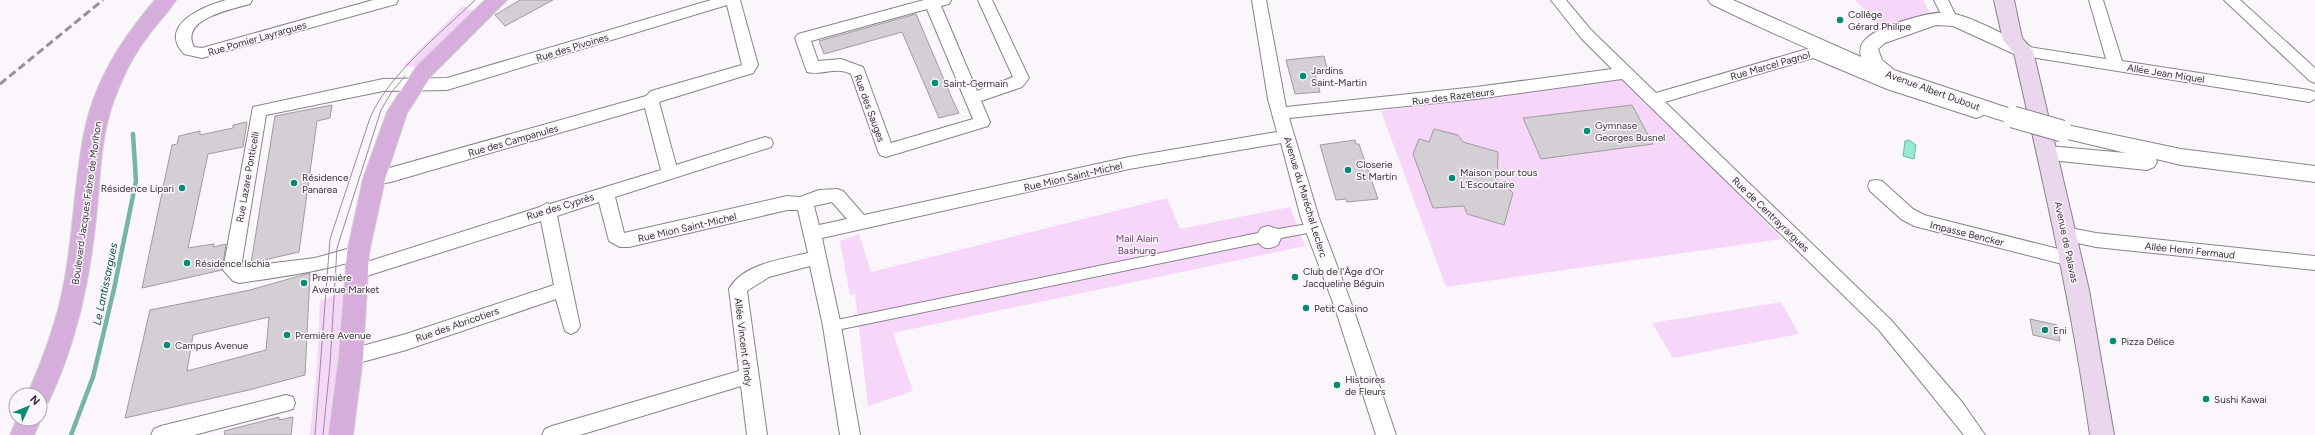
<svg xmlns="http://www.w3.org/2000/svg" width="2315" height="435" font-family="Figtree,sans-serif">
  <rect width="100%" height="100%" fill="#fbf5fc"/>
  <g fill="#f6d7fa">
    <path d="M1855 0H1923L1931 15 1881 26Z"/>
    <path d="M463 6 476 12 433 50 419 67 403 66Z"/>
    <path d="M1626 79 1782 239 1446 287 1381 111Z"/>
    <path d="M1167 198 1180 229 1290 207 1305 246 893 333 913 391 868 406 855 294 850 295 840 241 859 234 871 272Z"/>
    <path d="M346 292 331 435H310L317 367 320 300Z"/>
    <path d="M1781 302 1799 334 1673 358 1652 323Z"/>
  </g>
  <path fill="#92ebd2" stroke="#76b4a3" d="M1909 140 1916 145 1914 159 1903 156 1905 141Z"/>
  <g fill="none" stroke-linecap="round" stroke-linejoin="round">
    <path stroke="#76b4a3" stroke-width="4.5" d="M71 435 93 377 114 289 136 181 133 134"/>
  </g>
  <g fill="#d4ced5" stroke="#a09aa1" fill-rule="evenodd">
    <path d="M520 0H553L505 26 495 15Z"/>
    <path d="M916 14 954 103 959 113 939 118 902 32 824 54 819 41Z"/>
    <path d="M1324 56 1328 72 1315 74 1320 92 1295 94 1286 60Z"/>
    <path d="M332 105 330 118 317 121 299 252 251 263 275 116Z"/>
    <path d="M1632 105 1653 144 1541 159 1523 118Z"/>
    <path d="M247 122 243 147 208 154 188 248 214 244 213 247 226 244 222 270 142 288 172 145 177 144 179 136 200 131V135L233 128V125Z"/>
    <path d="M1434 129 1458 135 1463 142 1498 152 1497 185 1508 188 1513 193 1504 225 1467 214 1464 206 1433 208 1413 154 1419 139 1429 142Z"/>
    <path d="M1355 140 1356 144H1359L1378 199 1347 202 1346 199 1336 200 1320 145Z"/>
    <path d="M310 273 305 375 249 390 125 418 150 310 250 290ZM269 317 266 350 187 371 193 335Z"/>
    <path d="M2030 319 2057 325 2060 341 2033 335Z"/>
    <path d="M279 417V420L293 417 291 435H225L224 431Z"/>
  </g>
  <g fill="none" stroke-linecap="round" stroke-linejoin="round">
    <defs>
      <path id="pedestrian" d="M1314 223 1318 225 1320 228 1318 231 1281 238 1278 245C1271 249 1263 250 1259 243L832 331 827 330 826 326 827 322 832 321 1258 233 1261 228 1268 226 1278 229Z"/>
      <g id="minor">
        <path d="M226 0H252L250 4C232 9 179 19 194 47L202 48 373 0H398L396 4 202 58 184 54C157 25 204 6 226 0Z"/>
        <path d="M711 0H740L758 65 753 73 659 102 676 165 765 137 771 139 773 143 771 147 615 197 624 233 787 196 800 197 819 190 837 189 843 191 864 215 1129 157 1277 132 1268 99 1252 0H1266L1286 107 1476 87 1612 69 1581 38 1551 0H1566L1591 30 1656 93 1814 47 1819 48 1899 81 1982 108 1984 112 1982 116 1976 118 1970 116 1887 89 1813 58 1665 102 1891 320 1962 402 1985 435H1964L1879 330 1622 79 1476 99 1289 118 1319 218 1353 308 1396 435H1376L1335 308 1301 218 1281 143 1129 169 822 238 841 326 860 435H840L823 326 810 266 769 277 747 291 767 435H747L741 386 580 435H542L545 429 552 426 739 371 729 289C742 264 783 259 808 253L798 210H787L629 247H620L609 241 599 202 557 216 580 326 577 331 571 334 565 331 556 299 406 350 351 365 344 363 342 357 344 351 406 334 554 285 541 221 357 279 351 277 348 272 351 267 540 207 547 203 550 204 661 170 645 108 391 182 374 185 368 184 366 179 368 174 646 96 651 91 742 65 727 5 447 90 383 91 266 115 241 267 315 258 358 246 364 248 367 253 364 258C324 271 281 277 239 283L233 281 223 270 253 107 383 79 447 78ZM832 202 847 219 819 225 814 206Z"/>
        <path d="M924 0H951L949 4 941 6 977 91 1013 77 978 0H992L1029 78 1022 87 981 101 990 122 988 126 886 157 880 155 878 151 851 74C836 66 822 76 807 72L795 38 798 34ZM927 9 973 119 891 143 863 67 841 59 818 61 811 41Z"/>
        <path d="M1934 0H1948L1957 18 1955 22H1945Z"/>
        <path d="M2089 0H2103L2122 61 2309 90 2315 92V99L2309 102 2018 55 2015 51 2018 47 2023 46 2106 59Z"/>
        <path d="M2224 0H2240L2315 68V83L2310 81Z"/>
        <path d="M1876 180 1882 181 1913 209 1924 215 2070 252 2076 254 2079 259 2076 264 2070 266 1914 226 1901 219 1870 191 1868 186 1870 181Z"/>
        <path d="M2065 227 2096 233 2315 256V270L2096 247 2059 239 2056 234 2059 229Z"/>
        <path d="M286 395 293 397 295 403 293 409 286 411 194 435H151L154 429 161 426Z"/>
      </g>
      <g id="tertiary">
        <path d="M1708 0H1733L1861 57C1859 49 1861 43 1867 38 1879 26 1935 9 1951 13 1979 19 2003 36 2030 46L2032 51 2030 56 2023 58 1953 26 1936 25 1885 43 1878 49 1882 60 1894 70 2020 112 2023 117 2020 122 2013 124C1908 92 1810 52 1711 4Z"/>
        <path d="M2062 124 2181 149 2315 166V182L2181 165 2156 159 2157 162 2154 167 2147 170 2041 159 2038 154 2041 149 2048 146 2126 153 2055 136 2052 131 2055 126Z"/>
      </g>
      <path id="secondary" d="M1994 0H2014L2022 38 2033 51 2089 290 2114 435H2090C2072 306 2043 180 2014 53L2003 40Z"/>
      <g id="primary">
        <path d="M155 0H176C168 13 156 24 148 36 131 58 120 82 111 109 100 144 100 182 96 219 89 284 76 344 48 403L40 405V395H27C43 359 57 322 64 283 74 232 74 180 85 129 95 80 123 37 155 0Z"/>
        <path d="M485 0H507L431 76 407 113 385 179 369 253 363 357 353 435H329L339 357 347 253 363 179 387 112 417 66Z"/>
        <path d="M40 416 41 419 34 435H10L17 419H40Z"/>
      </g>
    </defs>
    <use href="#pedestrian" stroke="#89838a" stroke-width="2"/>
    <use href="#minor" stroke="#89838a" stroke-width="2"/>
    <use href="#tertiary" stroke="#89838a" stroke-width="2"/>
    <use href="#secondary" stroke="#89838a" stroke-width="2"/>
    <use href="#primary" stroke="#d3d2d3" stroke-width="2"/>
    <use href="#pedestrian" fill="#fff" fill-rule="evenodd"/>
    <use href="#minor" fill="#fff" fill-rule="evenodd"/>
    <use href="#tertiary" fill="#fff" fill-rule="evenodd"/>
    <use href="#secondary" fill="#ead6ed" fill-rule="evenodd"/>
    <use href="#primary" fill="#d6aedc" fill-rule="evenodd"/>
    <g stroke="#959195" stroke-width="1">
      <path d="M315 435 330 239 370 118C388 75 441 33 475 0"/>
      <path d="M323 435 330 365 337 248 381 110 391 93 405 76"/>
    </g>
    <path stroke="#959195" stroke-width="3" stroke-dasharray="8 4" stroke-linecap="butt" d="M0 84 103 0"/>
    <defs>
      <path id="tertiary-bridge" d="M2013 117 2062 131"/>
    </defs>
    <use href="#tertiary-bridge" stroke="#89838a" stroke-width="23" stroke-linecap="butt"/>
    <use href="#tertiary-bridge" stroke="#fff" stroke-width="21"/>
  </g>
  <g fill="#028b72" stroke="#fbf5fc" stroke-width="1.5">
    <circle cx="1840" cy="20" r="4"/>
    <circle cx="1303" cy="76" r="4"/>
    <circle cx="935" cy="83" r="4"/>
    <circle cx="1587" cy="131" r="4"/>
    <circle cx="1348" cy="170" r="4"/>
    <circle cx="1452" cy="178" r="4"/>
    <circle cx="294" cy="183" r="4"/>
    <circle cx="182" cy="188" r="4"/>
    <circle cx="187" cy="263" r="4"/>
    <circle cx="1295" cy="277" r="4"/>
    <circle cx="304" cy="283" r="4"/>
    <circle cx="1306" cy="308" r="4"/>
    <circle cx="2045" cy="330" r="4"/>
    <circle cx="287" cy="335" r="4"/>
    <circle cx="2113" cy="341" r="4"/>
    <circle cx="167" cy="345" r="4"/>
    <circle cx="1337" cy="385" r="4"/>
    <circle cx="2206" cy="399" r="4"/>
  </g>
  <g text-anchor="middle" stroke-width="3" stroke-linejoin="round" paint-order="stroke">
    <g font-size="10" fill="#363336" stroke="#fbf5fc" text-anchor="start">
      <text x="1848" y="18">Collège<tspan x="1848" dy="12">Gérard Philipe</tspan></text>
      <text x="1311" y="74">Jardins<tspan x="1311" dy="12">Saint-Martin</tspan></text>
      <text x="943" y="87">Saint-Germain</text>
      <text x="1595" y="129">Gymnase<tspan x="1595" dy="12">Georges Busnel</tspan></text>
      <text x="1356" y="168">Closerie<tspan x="1356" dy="12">St Martin</tspan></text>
      <text x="1460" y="176">Maison pour tous<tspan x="1460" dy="12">L'Escoutaïre</tspan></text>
      <text x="302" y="181">Résidence<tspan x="302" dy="12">Panarea</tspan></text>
      <text x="174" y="192" text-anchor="end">Résidence Lipari</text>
      <text x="195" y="267">Résidence Ischia</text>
      <text x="1303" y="275">Club de l'Âge d'Or<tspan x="1303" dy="12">Jacqueline Béguin</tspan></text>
      <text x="312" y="281">Première<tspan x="312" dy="12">Avenue Market</tspan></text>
      <text x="1314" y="312">Petit Casino</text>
      <text x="2053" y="334">Eni</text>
      <text x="295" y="339">Première Avenue</text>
      <text x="2121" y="345">Pizza Délice</text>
      <text x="175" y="349">Campus Avenue</text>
      <text x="1345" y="383">Histoires<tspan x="1345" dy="12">de Fleurs</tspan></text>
      <text x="2214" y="403">Sushi Kawai</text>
    </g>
    <g font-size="10" fill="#363336" stroke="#fbf5fc">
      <text transform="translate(257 38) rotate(-16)" y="4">Rue Pomier Layrargues</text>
      <text transform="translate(572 47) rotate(-17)" y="4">Rue des Pivoines</text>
      <text transform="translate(1770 65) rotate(-16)" y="4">Rue Marcel Pagnol</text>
      <text transform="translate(2166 73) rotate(9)" y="4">Allée Jean Miquel</text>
      <text transform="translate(1933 90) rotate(20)" y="4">Avenue Albert Dubout</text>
      <text transform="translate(1453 96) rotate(-7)" y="4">Rue des Razeteurs</text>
      <text transform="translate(870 108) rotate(70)" y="4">Rue des Sauges</text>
      <text transform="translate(513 140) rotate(-16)" y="4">Rue des Campanules</text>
      <text transform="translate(1073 176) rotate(-13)" y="4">Rue Mion Saint-Michel</text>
      <text transform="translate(247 177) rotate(-80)" y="4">Rue Lazare Ponticelli</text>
      <text transform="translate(1306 197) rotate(73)" y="4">Avenue du Maréchal Leclerc</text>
      <text transform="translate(86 203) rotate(-82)" y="4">Boulevard Jacques Fabre de Morlhon</text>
      <text transform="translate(560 206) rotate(-17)" y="4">Rue des Cyprès</text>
      <text transform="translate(1771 214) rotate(44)" y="4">Rue de Centrayrargues</text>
      <text transform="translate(687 227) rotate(-13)" y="4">Rue Mion Saint-Michel</text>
      <text transform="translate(1967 233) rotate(14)" y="4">Impasse Bencker</text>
      <text transform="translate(2067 242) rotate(78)" y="4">Avenue de Palavas</text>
      <text transform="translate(2190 250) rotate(6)" y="4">Allée Henri Fermaud</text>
      <text transform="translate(457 324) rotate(-19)" y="4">Rue des Abricotiers</text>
      <text transform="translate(744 342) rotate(83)" y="4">Allée Vincent d'Indy</text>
    </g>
    <g font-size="10" fill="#6e3477" stroke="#fbf5fc">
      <text x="1137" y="242">Mail Alain<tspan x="1137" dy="12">Bashung</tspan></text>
    </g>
    <g font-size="11" font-style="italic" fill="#015242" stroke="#fbf5fc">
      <text transform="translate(105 284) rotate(-78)" y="4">Le Lantissargues</text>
    </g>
  </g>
  <g transform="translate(28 407) rotate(46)"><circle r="19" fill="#fbf5fc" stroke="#aca7ad"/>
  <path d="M0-3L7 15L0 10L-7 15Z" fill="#028b72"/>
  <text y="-6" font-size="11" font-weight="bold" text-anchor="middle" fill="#363336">N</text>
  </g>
</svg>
